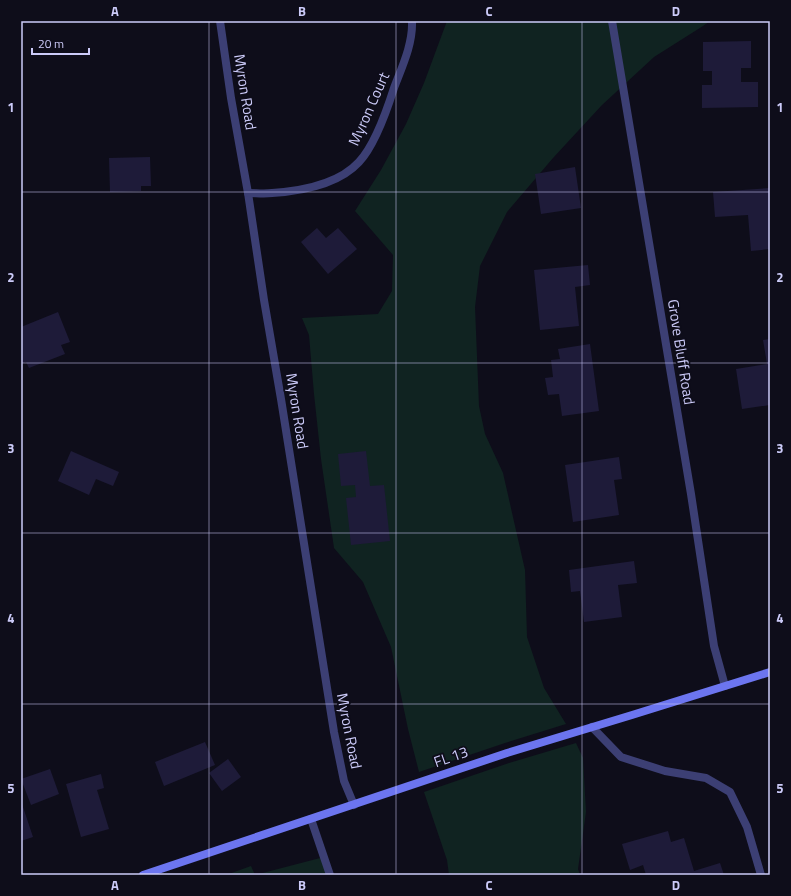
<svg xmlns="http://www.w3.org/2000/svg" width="791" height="896" font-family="'Titillium Web',sans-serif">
  <rect width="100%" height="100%" fill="#0e0d1a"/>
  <g fill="#102321">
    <path d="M447 21H710L703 26 654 57 602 105 553 158 507 212 480 266 475 307 479 406 485 434 503 473 525 570 527 637 544 688 566 724 505 743 419 772 408 729 391 647 363 582 334 548 321 459 314 394 309 335 302 318 378 314 392 291 393 255 355 211 381 170 406 124 424 83Z"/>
    <path d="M576 743 583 758 586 812 578 869 580 875H449L447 860 424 792 509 763Z"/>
    <path d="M324 857 330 875H226L251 866 255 875Z"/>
  </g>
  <g fill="#1e1b39">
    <path d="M751 41V68H741V82H758V107L702 108V85H712V71H703V42Z"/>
    <path d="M150 157 151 186H141V191L110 192 109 158Z"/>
    <path d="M575 167 581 208 541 214 535 174Z"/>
    <path d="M770 188V249L751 251 748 215 715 217 713 192Z"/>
    <path d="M317 228 326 238 338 228 357 249 328 274 301 242Z"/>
    <path d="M588 265 590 285 575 287 579 326 540 330 534 270Z"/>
    <path d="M58 312 70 342 61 345 65 354 29 368 26 362 21 364V327Z"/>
    <path d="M770 339V405L742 409 736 369 767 364 763 340Z"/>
    <path d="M590 344 599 411 562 416 559 394 548 395 545 378 553 377 551 360 560 359 558 349Z"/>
    <path d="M71 451 119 472 113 486 96 479 89 495 58 481Z"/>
    <path d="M366 451 370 486 384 485 390 541 351 545 346 498 356 497 355 485 341 486 338 454Z"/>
    <path d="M619 457 622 479 614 480 619 515 573 522 565 465Z"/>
    <path d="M634 561 637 583 618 585 622 617 584 622 580 591 571 592 569 570Z"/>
    <path d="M205 742 215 765 164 786 155 762Z"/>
    <path d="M228 759 241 777 222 791 209 773Z"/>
    <path d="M50 769 59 794 31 805 21 779Z"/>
    <path d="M101 774 104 788 97 790 109 829 81 837 66 784Z"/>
    <path d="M21 801 33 837 21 841Z"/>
    <path d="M668 831 671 842 684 838 694 871 720 863 724 875H646L643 865 630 870 622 844Z"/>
  </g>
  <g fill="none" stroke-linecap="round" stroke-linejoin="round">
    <g stroke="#3c3f74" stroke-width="8">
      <path d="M220 21 231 98 248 193 264 300 281 399 334 732 344 781 354 805"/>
      <path d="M612 21 691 494 714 646 725 686"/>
      <path d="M248 193C256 193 264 194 272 193 302 191 338 185 359 162 375 145 387 110 394 88 402 67 413 44 412 21"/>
      <path d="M592 727 621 757 665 771 706 778 730 792 747 827 761 875"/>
      <path d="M311 819 330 875"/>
    </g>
    <path stroke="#6c75ef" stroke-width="8" d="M143 875 507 753 632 715 770 672"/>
  </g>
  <path fill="none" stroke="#cccbf9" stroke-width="1" stroke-opacity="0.55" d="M209 21V875M396 21V875M582 21V875M21 192H770M21 363H770M21 533H770M21 704H770"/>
  <g text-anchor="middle" stroke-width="3.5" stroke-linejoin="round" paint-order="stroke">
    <g font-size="15" fill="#cccbf9" stroke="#0e0d1a">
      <text transform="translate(245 92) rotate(81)" y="5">Myron Road</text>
      <text transform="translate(369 109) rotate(-66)" y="5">Myron Court</text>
      <text transform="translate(681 352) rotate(81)" y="5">Grove Bluff Road</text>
      <text transform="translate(297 411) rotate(81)" y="5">Myron Road</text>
      <text transform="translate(349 731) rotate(79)" y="5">Myron Road</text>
      <text transform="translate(451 757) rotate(-19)" y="5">FL 13</text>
    </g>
  </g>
  <rect width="791" height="896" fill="none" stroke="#0e0d1a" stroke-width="44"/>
  <path d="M32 48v6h57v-6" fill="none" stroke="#cccbf9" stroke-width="2"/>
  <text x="38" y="48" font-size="12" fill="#cccbf9" stroke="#0e0d1a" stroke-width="3" paint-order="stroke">20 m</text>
  <rect x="22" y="22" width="747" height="852" fill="none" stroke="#cccbf9" stroke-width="1.5"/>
  <g font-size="13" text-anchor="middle" font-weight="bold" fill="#cccbf9">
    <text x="115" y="16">A</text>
    <text x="302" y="16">B</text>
    <text x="489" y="16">C</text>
    <text x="676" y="16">D</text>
    <text x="11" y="112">1</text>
    <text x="780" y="112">1</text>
    <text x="11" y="282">2</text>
    <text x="780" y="282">2</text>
    <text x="11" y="453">3</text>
    <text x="780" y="453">3</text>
    <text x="11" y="623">4</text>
    <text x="780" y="623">4</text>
    <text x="11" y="793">5</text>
    <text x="780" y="793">5</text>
    <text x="115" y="890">A</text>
    <text x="302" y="890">B</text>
    <text x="489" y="890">C</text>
    <text x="676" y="890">D</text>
  </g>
</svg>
